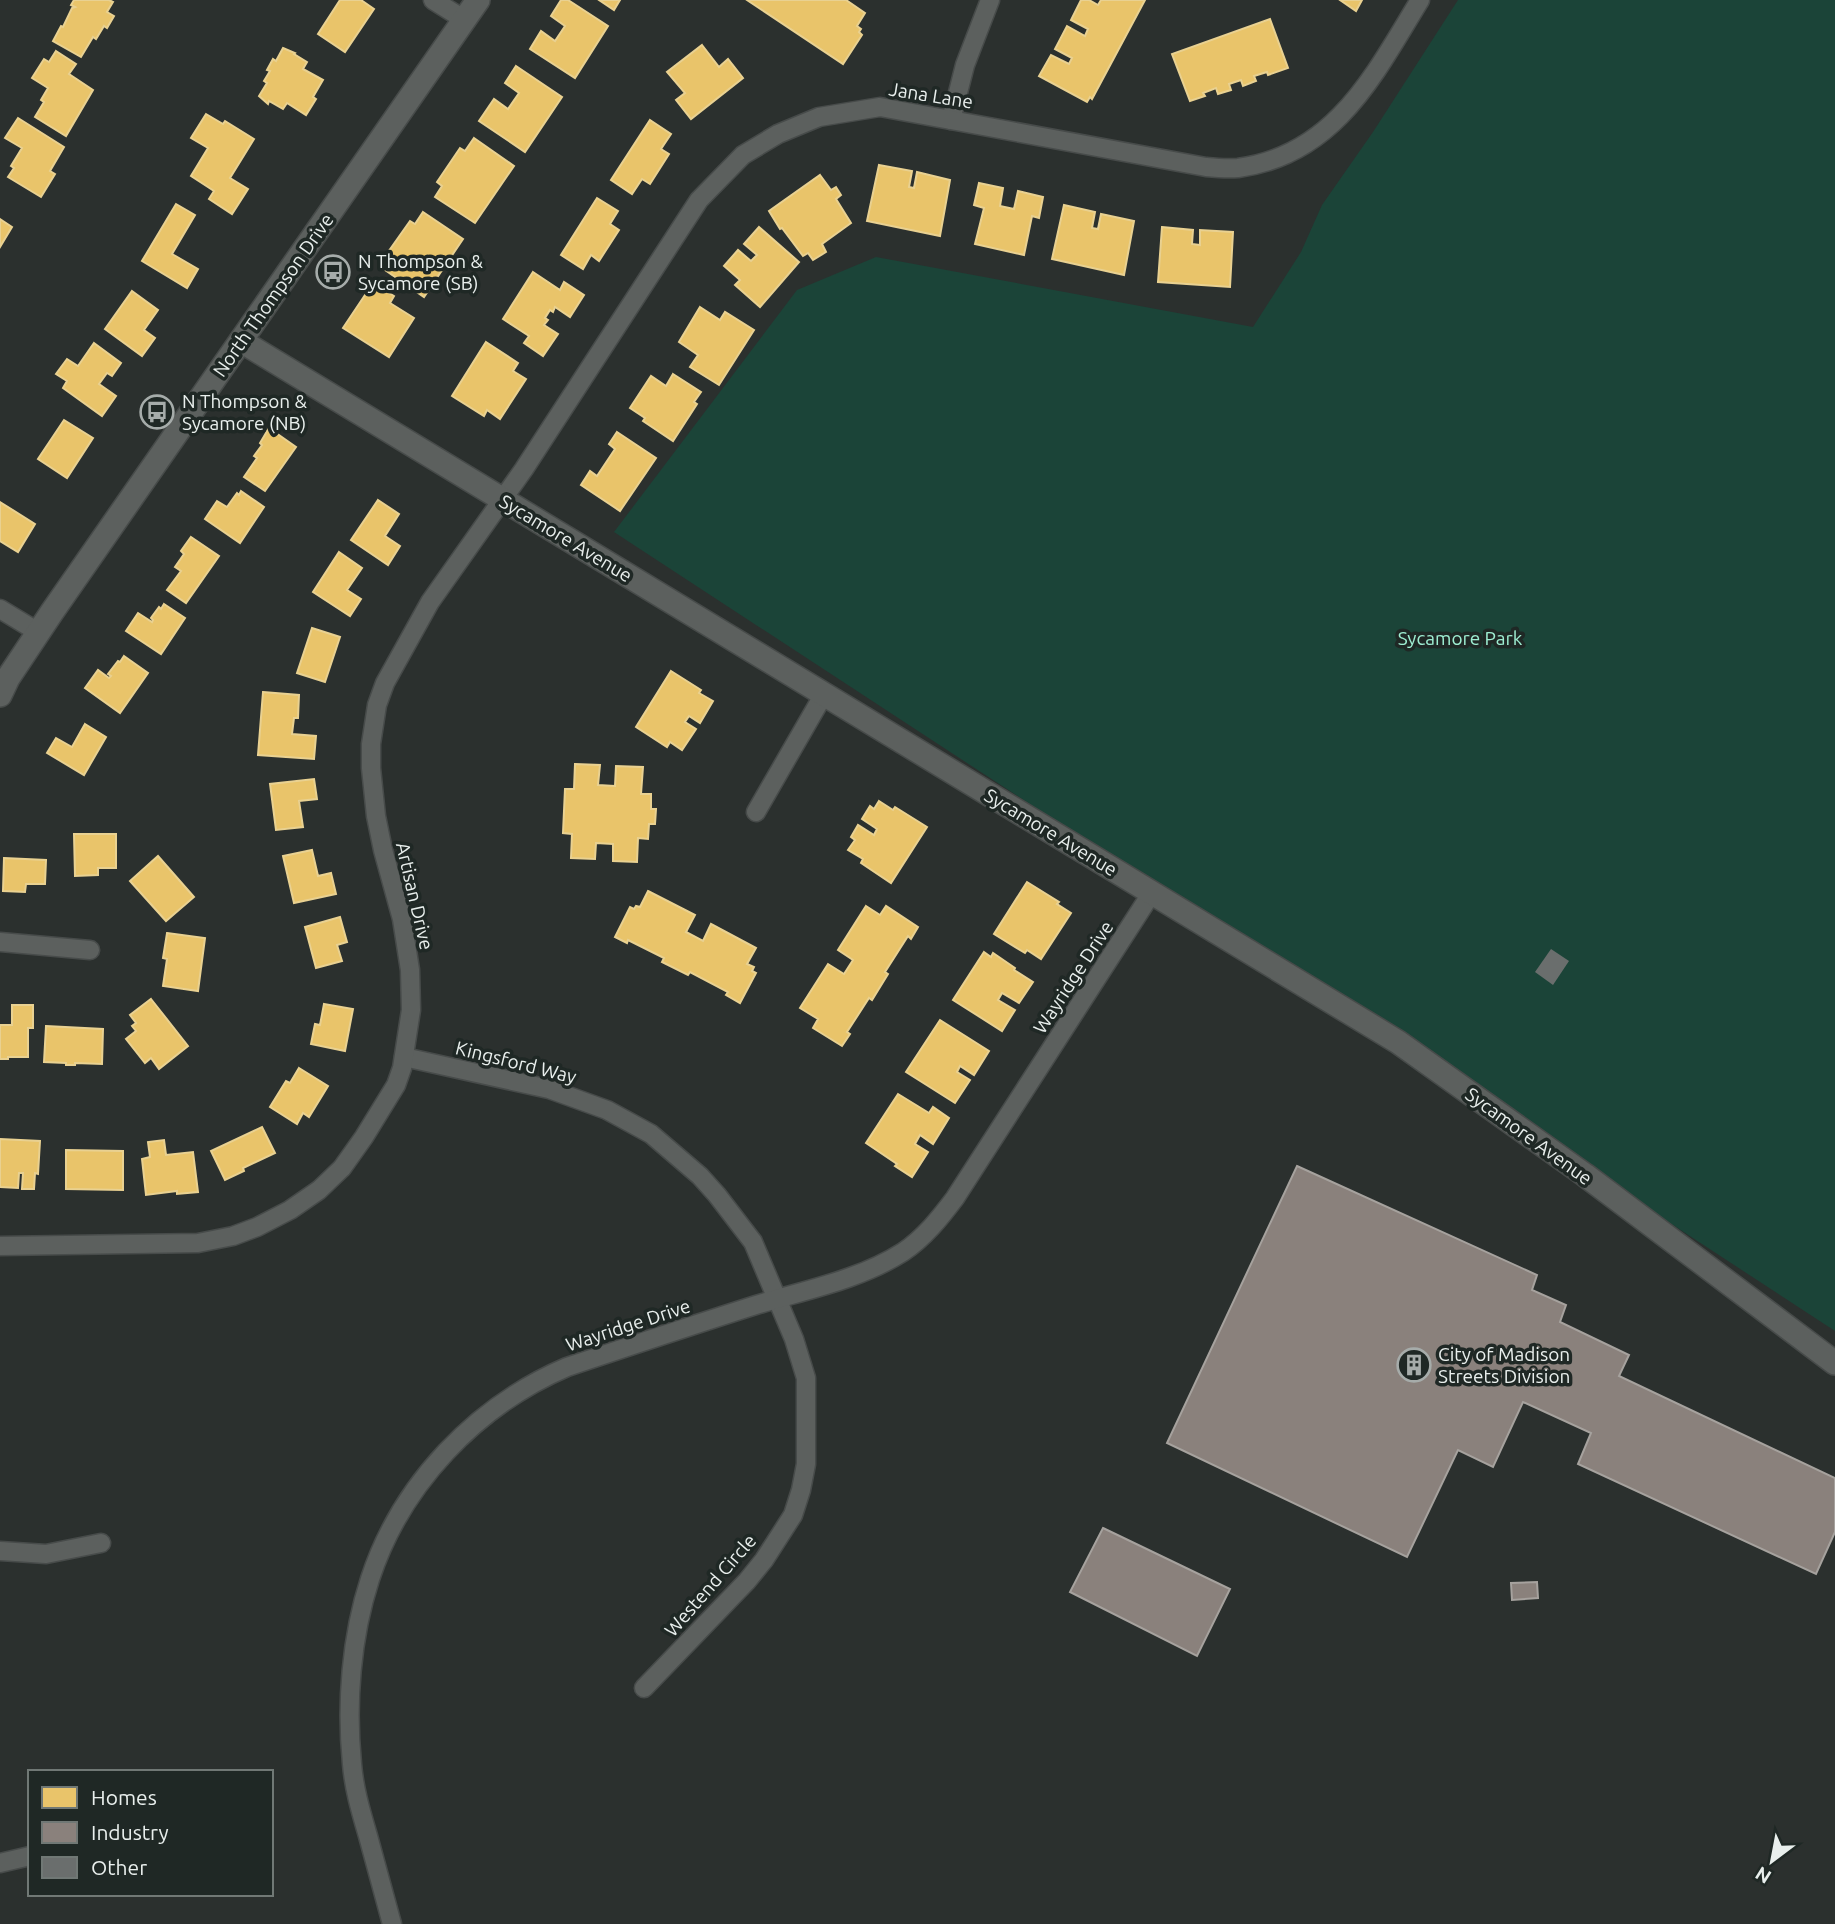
<svg xmlns="http://www.w3.org/2000/svg" width="1835" height="1924" font-family="Ubuntu,sans-serif">
  <rect width="100%" height="100%" fill="#2b302e"/>
  <path fill="#1b4438" d="M1458 0H1835V1331L614 532 797 290 876 257 1253 327 1301 252 1322 205 1373 132Z"/>
  <g fill="#e9c46a" stroke="#e9d191" stroke-width="2">
    <path d="M74 0H109L113 2 107 12 114 16 107 28 104 26 96 39 93 37 81 57 53 41 61 26 63 27 72 8 75 7 71 5Z"/>
    <path d="M340 0H361L374 9 345 52 318 34Z"/>
    <path d="M561 0H568L608 26 575 78 530 49 541 31 555 41 565 26 551 16Z"/>
    <path d="M599 0H620L614 10Z"/>
    <path d="M747 0H846L865 13 857 26 861 29 859 32 862 35 843 64Z"/>
    <path d="M1081 0H1089L1098 5 1101 0H1145L1092 99 1090 97 1087 102 1039 76 1051 55 1069 64 1072 58 1055 49 1067 26 1085 36 1088 29 1071 20Z"/>
    <path d="M1340 0H1362L1356 11Z"/>
    <path d="M1270 19 1288 68 1268 75 1267 72 1254 76 1256 81 1243 86 1241 80 1229 84 1231 90 1218 94 1216 88 1203 93 1205 96 1190 101 1172 54Z"/>
    <path d="M702 45 719 67 728 59 743 78 691 119 676 100 685 93 667 72Z"/>
    <path d="M283 48 295 53 294 54 307 62 303 69 323 80 313 97 316 99 306 115 287 103 283 109 269 101 268 104 259 96 267 83 264 81 270 71 267 70 273 59 276 61Z"/>
    <path d="M56 51 76 64 69 74 93 90 66 136 35 117 44 102 41 100 48 88 32 78 44 59 49 62Z"/>
    <path d="M516 66 562 97 525 152 479 121 494 99 508 109 519 93 505 83Z"/>
    <path d="M206 114 223 124 225 121 254 139 230 178 248 189 232 214 209 199 214 191 191 176 208 148 191 138Z"/>
    <path d="M18 118 64 147 50 171 55 174 41 197 8 177 14 168 11 166 22 148 5 138Z"/>
    <path d="M650 120 671 134 661 149 669 154 650 184 642 179 632 194 611 180Z"/>
    <path d="M474 138 514 166 475 223 435 197 442 186 437 182 460 148 465 151Z"/>
    <path d="M879 165 912 171 909 187 914 188 917 172 950 180 940 236 867 221Z"/>
    <path d="M820 175 831 190 836 187 841 195 836 199 851 223 822 244 826 252 813 260 808 253 803 256 782 228 780 229 769 211Z"/>
    <path d="M979 183 1003 188 1000 206 1014 209 1018 191 1043 197 1039 218 1032 216 1024 255 975 244 984 208 974 205Z"/>
    <path d="M597 198 618 211 610 224 619 230 599 261 591 255 583 269 561 255Z"/>
    <path d="M176 204 195 215 172 254 198 269 187 288 142 261Z"/>
    <path d="M1064 205 1095 212 1092 228 1098 229 1101 214 1134 221 1124 275 1052 259Z"/>
    <path d="M423 212 463 239 424 297 385 270 392 259 386 255 410 221 415 224Z"/>
    <path d="M0 219 12 227 0 247Z"/>
    <path d="M759 227 799 262 760 307 735 285 740 280 724 266 738 250 751 261 757 255 744 244Z"/>
    <path d="M1162 227 1193 230 1192 244 1200 245V230L1233 232 1230 287 1158 282Z"/>
    <path d="M533 272 560 290 564 282 584 295 570 317 555 307 553 312 550 310 545 318 548 320 544 325 558 334 543 356 524 343 529 336 503 319Z"/>
    <path d="M373 283 394 296 390 303 414 318 389 357 343 328Z"/>
    <path d="M132 291 158 310 144 330 155 338 142 356 105 329Z"/>
    <path d="M700 307 720 320 725 312 754 330 719 385 690 367 698 355 679 342Z"/>
    <path d="M486 342 518 363 513 371 526 379 500 419 487 410 484 416 452 396Z"/>
    <path d="M94 343 121 363 112 376 107 373 99 384 116 396 102 416 63 388 67 381 56 374 67 359 78 366Z"/>
    <path d="M673 374 701 392 694 402 697 404 673 441 643 421 645 418 630 408 651 376 666 386Z"/>
    <path d="M64 420 93 438 67 478 38 459Z"/>
    <path d="M269 428 296 447 265 491 244 477 257 458 254 456 262 445 260 443Z"/>
    <path d="M617 432 656 458 620 511 581 485 590 471 597 476 615 449 609 444Z"/>
    <path d="M241 491 264 507 240 543 205 519 217 501 227 507 237 493 239 495Z"/>
    <path d="M378 500 399 514 385 536 400 546 388 565 351 540Z"/>
    <path d="M0 502 35 524 18 552 0 541Z"/>
    <path d="M191 537 219 556 186 603 167 590 181 571 175 567 184 554 181 551Z"/>
    <path d="M339 552 362 568 347 590 361 599 350 616 313 592Z"/>
    <path d="M164 604 185 618 161 654 126 631 138 613 152 622 153 620 151 618 159 607 161 609Z"/>
    <path d="M312 628 340 637 325 682 297 673Z"/>
    <path d="M124 656 148 673 120 713 85 688 98 670 109 678 111 676 108 674 118 661 120 662Z"/>
    <path d="M671 671 701 690 699 693 713 701 700 723 689 716 685 722 696 729 682 750 670 742 667 747 636 727Z"/>
    <path d="M263 692 299 695 298 718H294L292 734 316 736 314 759 258 755Z"/>
    <path d="M85 724 106 737 84 775 47 753 56 738 72 747Z"/>
    <path d="M575 764 600 765 598 785 615 786 616 766 643 767 641 794H651V809H656L655 824H649L648 839 638 838 637 862 613 861V844L596 843 595 859 571 858 572 834 563 833 565 789H574Z"/>
    <path d="M314 779 317 799 299 801 303 827 276 830 270 784Z"/>
    <path d="M879 801 893 810 895 807 927 827 891 883 861 863 863 859 848 850 855 840 851 837 858 825 874 835 877 829 862 819 870 806 874 809Z"/>
    <path d="M74 834H116V868H98V875L75 876Z"/>
    <path d="M312 850 318 876 331 873 336 894 294 903 283 856Z"/>
    <path d="M158 856 194 897 166 921 130 881Z"/>
    <path d="M4 858 46 860 45 884H26L25 892 3 891Z"/>
    <path d="M1027 882 1059 902 1057 904 1071 913 1041 959 1027 950 1025 953 994 934Z"/>
    <path d="M648 891 695 915 686 932 703 941 711 924 756 948 747 964 754 967 752 971 756 973 740 1003 726 995 728 992 690 972 688 975 662 962 664 958 628 940 627 943 615 937 630 907 634 909 636 906 640 907Z"/>
    <path d="M866 906 880 915 886 906 918 927 911 939 908 936 885 972 888 974 872 1000 869 998 847 1032 850 1034 842 1046 813 1028 818 1019 800 1008 828 964 844 974 853 960 838 950Z"/>
    <path d="M340 917 347 942 337 945 342 961 316 968 305 927Z"/>
    <path d="M167 933 205 938 198 991 163 986 167 959 163 958Z"/>
    <path d="M984 952 991 957 993 953 1015 968 1014 970 1033 982 1019 1003 1002 993 998 1000 1015 1010 1002 1031 953 1000Z"/>
    <path d="M151 999 188 1046 159 1069 151 1058 145 1063 126 1039 136 1031 132 1026 136 1023 130 1015Z"/>
    <path d="M324 1004 353 1009 345 1051 311 1044 315 1024 320 1025Z"/>
    <path d="M12 1005H33V1028H28V1057H8V1059H0V1025H12Z"/>
    <path d="M940 1020 989 1051 974 1075 960 1066 957 1072 970 1080 955 1103 906 1072Z"/>
    <path d="M46 1026 103 1029 102 1064 75 1063V1065H66V1063L44 1062Z"/>
    <path d="M299 1068 328 1086 309 1117 303 1113 297 1124 270 1107 286 1081 290 1083Z"/>
    <path d="M898 1094 929 1113 933 1107 949 1118 933 1144 920 1135 915 1144 928 1152 912 1177 895 1166 897 1164 866 1143Z"/>
    <path d="M262 1127 275 1153 243 1168 244 1171 225 1180 211 1151Z"/>
    <path d="M0 1139 40 1141 38 1174 35 1173 34 1189H22L23 1173H19L18 1188 0 1187Z"/>
    <path d="M164 1140 166 1155 193 1152 198 1192 177 1194V1191L146 1195 142 1159 150 1157 148 1142Z"/>
    <path d="M66 1150 123 1151V1190L66 1189Z"/>
  </g>
  <g fill="#8a817c" stroke="#a6a29e" stroke-width="2">
    <path d="M1297 1166 1537 1275 1532 1290 1566 1305 1560 1322 1629 1355 1619 1376 1835 1478V1532L1816 1574 1578 1464 1591 1433 1523 1402 1493 1467 1458 1450 1407 1557 1167 1443Z"/>
    <path d="M1103 1528 1230 1589 1197 1656 1070 1592Z"/>
    <path d="M1537 1582 1538 1598 1512 1600 1511 1583Z"/>
  </g>
  <path fill="#6a6e6d" d="M1551 949 1569 961 1553 985 1535 972Z"/>
  <g fill="none" stroke-linecap="round" stroke-linejoin="round">
    <defs>
      <g id="minor">
        <path d="M433 0 465 20"/>
        <path d="M951 120 965 65 990 0"/>
        <path d="M0 609 38 632"/>
        <path d="M756 812 824 694"/>
        <path d="M0 942 90 950"/>
        <path d="M404 1057 549 1089 607 1110 651 1134 700 1176 717 1195 753 1242 794 1339 806 1378V1464L801 1490 793 1515 764 1560 747 1581 644 1688"/>
        <path d="M0 1246 198 1243 233 1236 257 1227 290 1210 319 1190 342 1168 364 1137 396 1085 402 1068 411 1010 410 970 402 919 383 850 376 816 371 768V744L377 705 385 683 430 602 524 469 699 200 743 155 778 134 819 117 880 107 1206 167C1216 168 1227 169 1238 168 1335 155 1374 75 1420 0"/>
        <path d="M0 1551 46 1554 101 1543"/>
        <path d="M0 1863 30 1856"/>
        <path d="M392 1924C384 1895 376 1866 368 1836 361 1812 354 1789 352 1764 346 1704 351 1637 370 1579 401 1484 476 1406 567 1367 630 1346 693 1325 756 1305 805 1290 859 1280 903 1252 924 1238 940 1218 955 1198L1151 894"/>
      </g>
      <g id="tertiary">
        <path d="M241 341 1398 1042 1585 1175 1835 1363"/>
        <path d="M0 695 8 678 52 612 478 0"/>
      </g>
    </defs>
    <use href="#minor" stroke="#474b4a" stroke-width="21"/>
    <use href="#tertiary" stroke="#474b4a" stroke-width="26"/>
    <use href="#minor" stroke="#5c605e" stroke-width="18"/>
    <use href="#tertiary" stroke="#5c605e" stroke-width="23"/>
  </g>
  <defs>
    <symbol id="bus-ring" viewBox="-11 -11 22 22"><circle r="9.5" fill="#1f2825" stroke="#a6acaa" stroke-width="1.5"/><path d="M-5-6H5V4H4V6H2V4H-2V6H-4V4H-5ZM-3.5-4V0h7V-4ZM-3.5 1.2v1.5H-2V1.2ZM2 1.2v1.5H3.5V1.2Z" fill="#a6acaa"/></symbol>
    <symbol id="building-ring" viewBox="-11 -11 22 22"><circle r="9.5" fill="#1f2825" stroke="#a6acaa" stroke-width="1.5"/><path d="M-4-6H4V6H1V3H-1V6H-4ZM-2.5-4.3h1.7v1.8h-1.7ZM.8-4.3h1.7v1.8H.8ZM-2.5-1h1.7V.8h-1.7ZM.8-1h1.7V.8H.8Z" fill="#a6acaa"/></symbol>
  </defs>
  <g fill-rule="evenodd">
    <use href="#bus-ring" x="314" y="253" width="38" height="38"/>
    <use href="#bus-ring" x="138" y="393" width="38" height="38"/>
    <use href="#building-ring" x="1395" y="1346" width="38" height="38"/>
  </g>
  <g text-anchor="middle" stroke-width="7" stroke-linejoin="round" paint-order="stroke">
    <g font-size="19" fill="#e9efed" stroke="#1f2825">
      <text transform="translate(931 95) rotate(9)" y="7">Jana Lane</text>
      <text transform="translate(273 295) rotate(-55)" y="7">North Thompson Drive</text>
      <text transform="translate(566 538) rotate(31)" y="7">Sycamore Avenue</text>
      <text transform="translate(1051 832) rotate(31)" y="7">Sycamore Avenue</text>
      <text transform="translate(415 896) rotate(77)" y="7">Artisan Drive</text>
      <text transform="translate(1073 977) rotate(-57)" y="7">Wayridge Drive</text>
      <text transform="translate(516 1062) rotate(14)" y="7">Kingsford Way</text>
      <text transform="translate(1529 1136) rotate(36)" y="7">Sycamore Avenue</text>
      <text transform="translate(628 1325) rotate(-18)" y="7">Wayridge Drive</text>
      <text transform="translate(710 1585) rotate(-49)" y="7">Westend Circle</text>
    </g>
    <g font-size="19" fill="#e9efed" stroke="#1f2825" text-anchor="start">
      <text x="358" y="268">N Thompson &amp;<tspan x="358" dy="22">Sycamore (SB)</tspan></text>
      <text x="182" y="408">N Thompson &amp;<tspan x="182" dy="22">Sycamore (NB)</tspan></text>
      <text x="1438" y="1361">City of Madison<tspan x="1438" dy="22">Streets Division</tspan></text>
    </g>
    <g font-size="19" fill="#9eeed2" stroke="#1f2825">
      <text x="1460" y="645">Sycamore Park</text>
    </g>
  </g>
  <rect x="28" y="1770" width="245" height="126" fill="#1f2825" stroke="#707875" stroke-width="2"/>
  <rect x="42" y="1787" width="35" height="21" fill="#e9c46a" stroke="#707875" stroke-width="2"/>
  <text x="91" y="1805" font-size="21" fill="#e9efed">Homes</text>
  <rect x="42" y="1822" width="35" height="21" fill="#8a817c" stroke="#707875" stroke-width="2"/>
  <text x="91" y="1840" font-size="21" fill="#e9efed">Industry</text>
  <rect x="42" y="1857" width="35" height="21" fill="#6a6e6d" stroke="#707875" stroke-width="2"/>
  <text x="91" y="1875" font-size="21" fill="#e9efed">Other</text>
  <g transform="translate(1772 1861) rotate(212)" stroke="#1f2825" stroke-width="5" paint-order="stroke">
  <path d="M0-5L12 26L0 18L-12 26Z" fill="#e9efed"/>
  <text y="-10" font-size="19" font-weight="bold" text-anchor="middle" fill="#e9efed">N</text>
  </g>
</svg>
